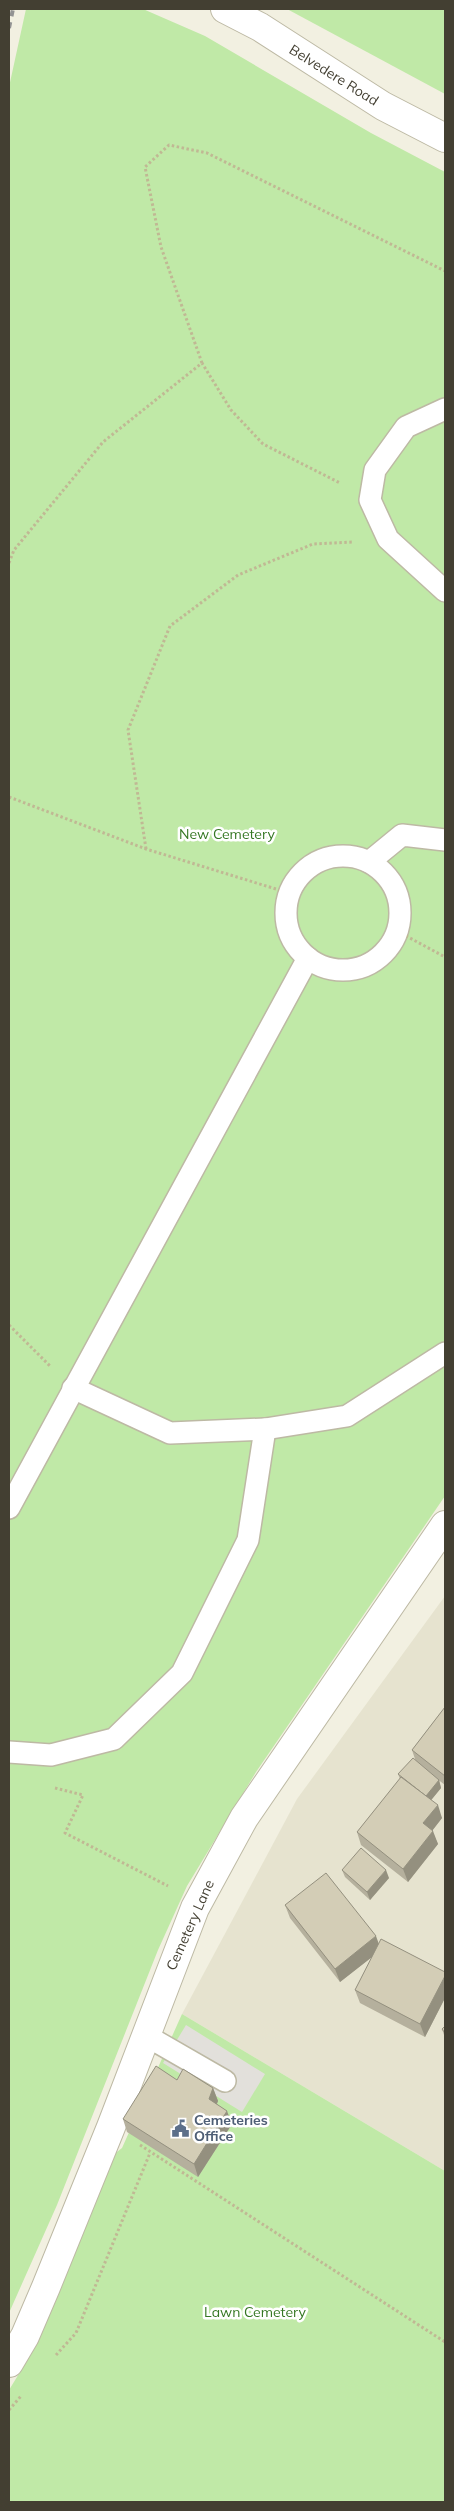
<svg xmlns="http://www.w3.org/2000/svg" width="454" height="2511" font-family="Mulish,sans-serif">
  <rect width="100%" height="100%" fill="#f2f0e1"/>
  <path fill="#e6e3cf" d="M445 1596V2171L182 2014 297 1799Z"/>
  <g fill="#c0e9a7">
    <path d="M26 9H143L205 36 371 133 445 172V1496L256 1772 187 1886 158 1950 57 2205 9 2313V87Z"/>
    <path d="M287 9H445V94Z"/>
    <path d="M182 2014 445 2171V2502H9V2390L28 2359 63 2283 113 2155 122 2148Z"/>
  </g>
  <path fill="#e2e0db" d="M186 2025 265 2074 242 2112 163 2063Z"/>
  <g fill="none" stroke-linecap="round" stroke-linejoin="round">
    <defs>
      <g id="lane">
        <path d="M445 409 406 427 375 470 370 500 388 539 445 591"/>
        <circle cx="343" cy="913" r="57"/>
        <path d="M369 862 402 835 445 840"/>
        <path d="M73 1388 170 1433 265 1429 347 1416 445 1353"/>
        <path d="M9 1508 308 958"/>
        <path d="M9 1752 51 1755 114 1739 182 1673 248 1540 265 1429"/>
        <path d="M145 2035 225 2081"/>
      </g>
      <g id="street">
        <path d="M225 9 260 27 383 106 445 138"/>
        <path d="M9 2363 25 2336 46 2287 111 2127 195 1908 244 1818 445 1525"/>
      </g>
    </defs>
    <use href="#lane" stroke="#bdb9a4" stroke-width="24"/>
    <use href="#street" stroke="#bdb9a4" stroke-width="30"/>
    <g stroke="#c0b894" stroke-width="3" stroke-dasharray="2.5 2.5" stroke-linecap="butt">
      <path d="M202 363 161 247 145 167 169 145 207 153 445 271"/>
      <path d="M9 563 14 550 103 442 202 363 231 410 263 444 340 483"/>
      <path d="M9 797 146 849 289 893"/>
      <path d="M146 849 128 730 170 626 238 575 313 544 354 542"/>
      <path d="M397 931 445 957"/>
      <path d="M9 1325 51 1367"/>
      <path d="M55 1788 83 1795 65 1833 168 1886"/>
      <path d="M140 2145 445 2342"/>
      <path d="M56 2355 76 2333 150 2153"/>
      <path d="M9 2410 21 2396"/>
    </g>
    <use href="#lane" stroke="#fff" stroke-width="21"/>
    <use href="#street" stroke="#fff" stroke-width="28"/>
    <path stroke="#939393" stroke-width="4" stroke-dasharray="6 6" stroke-linecap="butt" d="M9 28 13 9"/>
  </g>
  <g fill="#b5b09d">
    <path d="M445 1707V1785L428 1772 439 1780 441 1788 431 1800 442 1818 432 1831 438 1844 408 1882 361 1845 357 1832 400 1779 398 1774 416 1762 412 1750Z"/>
    <path d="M342 1870 389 1878 370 1900 345 1877Z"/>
    <path d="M285 1905 445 1972V1998L425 2037 360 2003 355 1990 373 1956 340 1982 290 1918Z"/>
    <path d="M445 2026V2038L442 2029Z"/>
    <path d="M177 2080 213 2088 218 2101 217 2104 232 2124 198 2177 127 2132 123 2119Z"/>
  </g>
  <g fill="#94907f">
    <path d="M439 1780 441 1788 428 1804 425 1797Z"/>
    <path d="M438 1805 442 1818 428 1836 423 1823Z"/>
    <path d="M433 1831 438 1844 408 1882 403 1869Z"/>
    <path d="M386 1870 389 1878 370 1900 367 1892Z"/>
    <path d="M376 1936 381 1950 340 1982 335 1969Z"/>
    <path d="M445 1976V1998L425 2037 420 2024Z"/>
    <path d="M213 2088 218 2101 213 2112 209 2099Z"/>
    <path d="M227 2111 232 2124 198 2177 194 2164Z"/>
  </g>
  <g fill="#d3cdb6" stroke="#94907f">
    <path d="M445 1707V1776L412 1750Z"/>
    <path d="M413 1758 439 1780 426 1796 398 1774Z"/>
    <path d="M401 1777 438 1805 423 1823 433 1831 403 1869 357 1832Z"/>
    <path d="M361 1848 386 1870 367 1892 342 1870Z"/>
    <path d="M326 1873 376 1936 335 1969 285 1905Z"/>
    <path d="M381 1939 445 1972V1976L420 2024 355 1990Z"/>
    <path d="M445 2026V2033L442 2029Z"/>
    <path d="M156 2066 177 2080 183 2069 213 2088 209 2099 227 2111 194 2164 123 2119Z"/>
  </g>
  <defs>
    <symbol id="civic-bare" viewBox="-9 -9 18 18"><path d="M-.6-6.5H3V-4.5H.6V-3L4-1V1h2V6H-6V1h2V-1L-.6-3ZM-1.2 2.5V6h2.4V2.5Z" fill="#5c6f8a" stroke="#fff" stroke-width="2.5" paint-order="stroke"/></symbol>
  </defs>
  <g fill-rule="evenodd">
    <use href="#civic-bare" x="168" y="2116" width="25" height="25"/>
  </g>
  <g text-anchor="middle" stroke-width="5" stroke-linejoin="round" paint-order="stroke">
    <g font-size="14" fill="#433f32" stroke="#fff">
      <text transform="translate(334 75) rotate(32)" y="5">Belvedere Road</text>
      <text transform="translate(190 1925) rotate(-66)" y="5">Cemetery Lane</text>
    </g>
    <g font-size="14" fill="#357723" stroke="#fff">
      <text x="227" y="839">New Cemetery</text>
      <text x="255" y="2317">Lawn Cemetery</text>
    </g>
    <g font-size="14" font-weight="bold" fill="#4e5e75" stroke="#fff" text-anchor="start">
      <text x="194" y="2125">Cemeteries<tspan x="194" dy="16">Office</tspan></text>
    </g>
  </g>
  <rect width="454" height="2511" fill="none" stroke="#433f32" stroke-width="20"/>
</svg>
